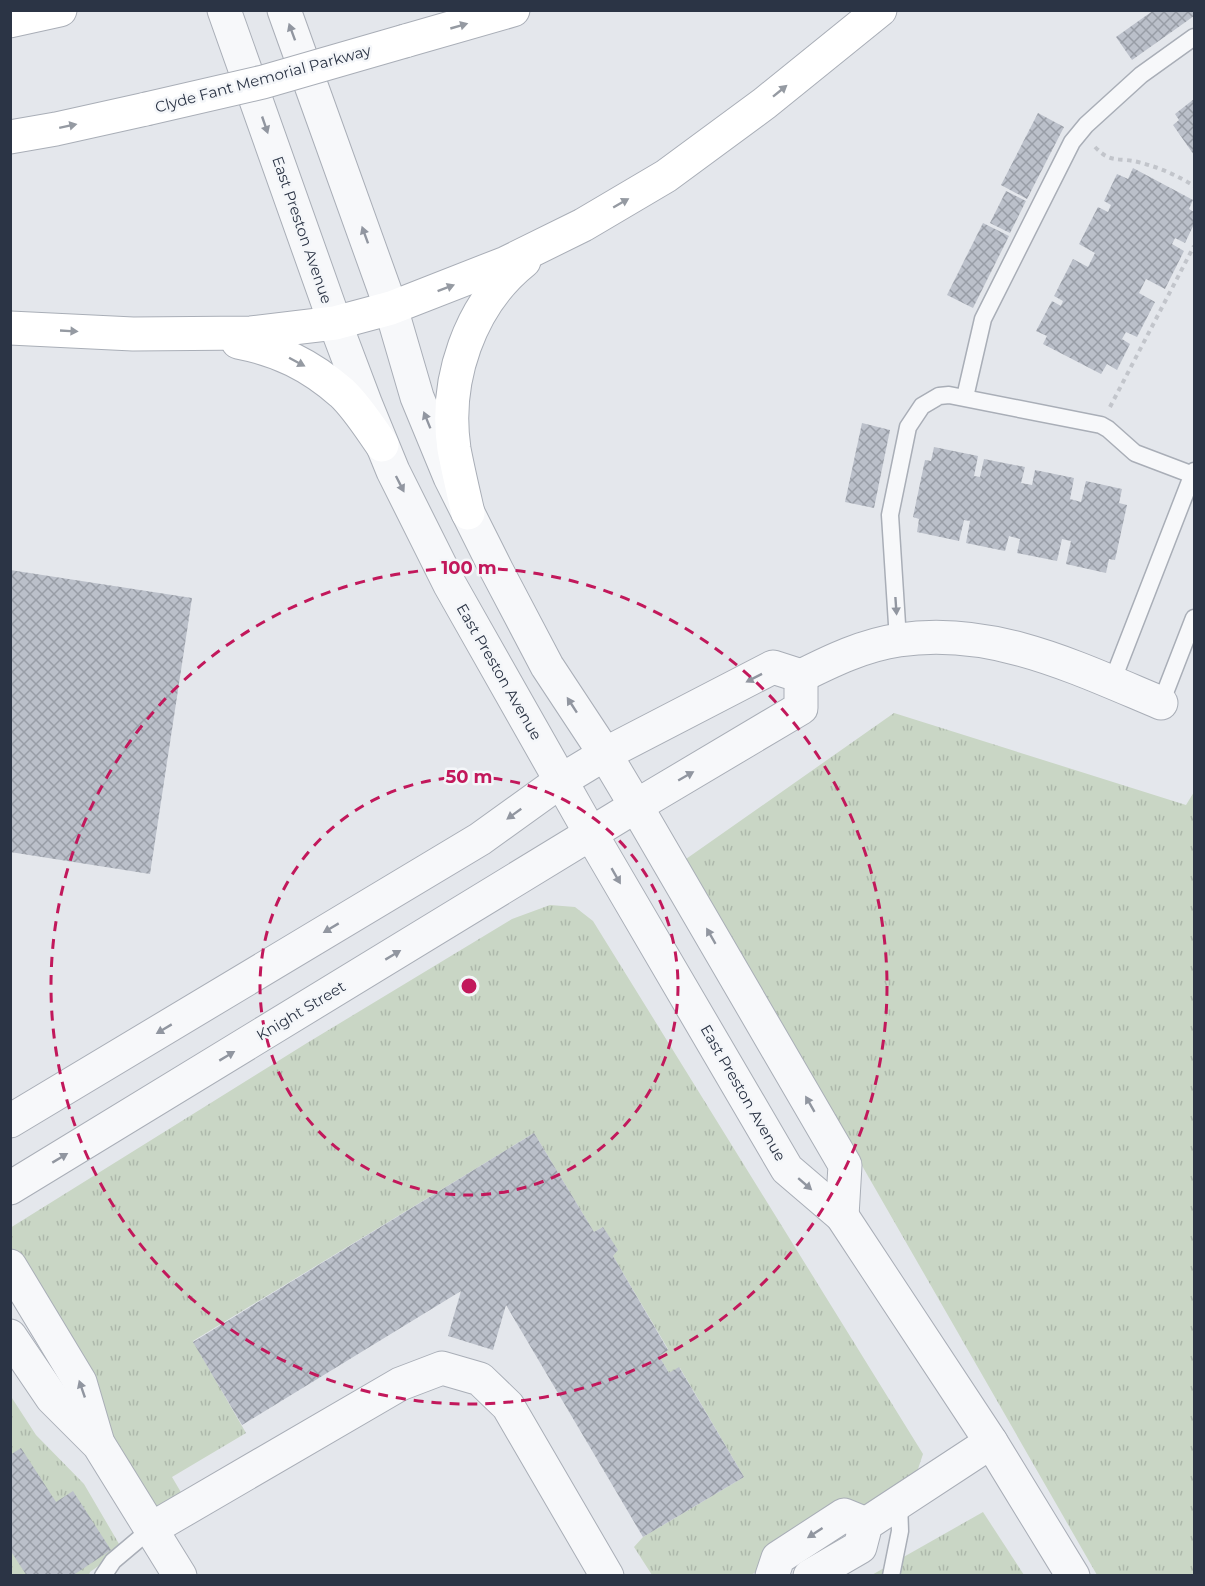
<svg xmlns="http://www.w3.org/2000/svg" width="1205" height="1586" font-family="Montserrat,sans-serif">
  <defs>
    <pattern id="grass-tufts" width="24" height="20" patternUnits="userSpaceOnUse" patternTransform="scale(1.5)"><rect width="24" height="20" fill="#c9d6c5"/><path d="M3 7l-1-3M5 7V3M7 7l1-3M15 17l-1-3M17 17v-4M19 17l1-3" fill="none" stroke="#adb8ab"/></pattern>
    <pattern id="building-cross-hatch" width="8" height="8" patternUnits="userSpaceOnUse" patternTransform="scale(1.5)"><rect width="8" height="8" fill="#bbc0ca"/><path d="M0 0l8 8M0 8l8-8" fill="none" stroke="#989da6"/></pattern>
  </defs>
  <rect width="100%" height="100%" fill="#e4e7ec"/>
  <g fill="url(#grass-tufts)">
    <path d="M894 713 1186 805 1194 792V1575H1097L686 859Z"/>
    <path d="M550 905 575 907 593 921 923 1454 916 1475 751 1575H652L634 1547 643 1537 744 1477 680 1368 669 1373 659 1356 668 1349 613 1256 617 1250 603 1227 594 1232 534 1133 193 1341 246 1433 172 1477 189 1506 156 1515 11 1278 10 1228 307 1043 512 919Z"/>
    <path d="M10 1395 36 1435 84 1484 122 1549 90 1572 89 1575H11Z"/>
    <path d="M983 1512 1024 1575 870 1576Z"/>
  </g>
  <g fill="url(#building-cross-hatch)">
    <path d="M1154 10H1194V16L1132 60 1116 37Z"/>
    <path d="M1194 99V155L1173 125 1179 120 1175 114Z"/>
    <path d="M1038 113 1064 127 1027 199 1001 185Z"/>
    <path d="M1133 168 1193 200 1189 209 1194 212V224L1185 243 1175 238 1172 244 1184 251 1165 289 1146 279 1139 293 1155 302 1137 337 1126 332 1122 339 1130 344 1117 370 1107 364 1101 374 1043 344 1047 336 1036 331 1052 301 1061 306 1063 301 1054 296 1073 259 1088 267 1095 253 1079 244 1098 207 1108 212 1111 205 1104 201 1117 174 1128 179Z"/>
    <path d="M1006 191 1026 201 1010 233 990 223Z"/>
    <path d="M983 223 1009 236 973 308 947 295Z"/>
    <path d="M862 423 890 430 874 508 845 502Z"/>
    <path d="M934 447 978 456 974 476 980 477 984 459 1025 467 1021 483 1032 485 1035 470 1074 478 1070 499 1081 502 1086 481 1122 489 1119 503 1127 505 1115 560 1109 559 1106 573 1066 564 1071 541 1062 539 1057 561 1017 553 1020 539 1009 536 1005 551 966 543 970 521 964 520 959 541 917 532 919 519 913 517 925 460 931 461Z"/>
    <path d="M10 570 192 598 150 874 10 852Z"/>
    <path d="M534 1133 594 1232 603 1227 618 1250 613 1256 668 1350 659 1356 669 1373 679 1367 744 1477 643 1537 506 1305 493 1350 448 1336 461 1291 242 1425 193 1342Z"/>
    <path d="M21 1448 56 1502 73 1491 111 1550 72 1576H27L10 1550V1455Z"/>
  </g>
  <g fill="none" stroke-linecap="round" stroke-linejoin="round">
    <defs>
      <g id="service">
        <path d="M965 397 983 319 1072 142 1086 125 1141 75 1194 37"/>
        <path d="M898 640 890 515 908 427 922 406 939 396 949 395 1101 425 1108 429 1135 453 1193 475"/>
        <path d="M1112 682 1194 471"/>
        <path d="M1161 703 1194 618"/>
        <path d="M103 1576 113 1561 151 1529"/>
        <path d="M891 1576 900 1531 899 1502"/>
      </g>
      <g id="minor">
        <path d="M801 676C831 661 864 645 899 640 993 626 1077 668 1161 703"/>
        <path d="M605 754 773 667 801 676V708L636 806"/>
        <path d="M10 1266 80 1382 97 1440"/>
        <path d="M10 1336 52 1398 99 1445 180 1576"/>
        <path d="M151 1529 400 1384 442 1368 480 1379 508 1406 607 1576"/>
        <path d="M772 1576 778 1558 844 1515 866 1524"/>
        <path d="M810 1576 860 1547 866 1524 991 1442"/>
      </g>
      <g id="tertiary">
        <path d="M224 10 335 323 366 405 393 471 450 585 591 834 787 1169 842 1216 991 1442 1073 1576"/>
        <path d="M284 10 391 308 417 397 450 477 497 571 547 666 605 754 636 806 845 1165 842 1216"/>
        <path d="M10 1121 480 839 562 780 605 754"/>
        <path d="M10 1188 636 806"/>
      </g>
      <g id="secondary">
        <path d="M10 21 60 10"/>
        <path d="M405 41 513 10"/>
        <path d="M10 137 56 129 146 109"/>
        <path d="M10 328 133 334 251 333 335 323 391 308 506 263 583 225 666 176 765 103 880 10"/>
        <path d="M238 342C279 350 310 365 342 393 357 407 370 428 382 445"/>
        <path d="M468 513C463 491 458 470 454 449 444 381 469 305 524 261"/>
      </g>
    </defs>
    <use href="#service" stroke="#a9aeb7" stroke-width="19"/>
    <use href="#minor" stroke="#a9aeb7" stroke-width="35"/>
    <use href="#tertiary" stroke="#a9aeb7" stroke-width="35"/>
    <use href="#secondary" stroke="#a9aeb7" stroke-width="35"/>
    <g stroke="#c2c5cb" stroke-width="4" stroke-dasharray="4.5 4.5" stroke-linecap="butt">
      <path d="M1095 147C1111 164 1118 157 1138 162 1158 167 1177 175 1194 186"/>
      <path d="M1110 407 1194 246"/>
    </g>
    <use href="#service" stroke="#f7f8fa" stroke-width="16"/>
    <use href="#minor" stroke="#f7f8fa" stroke-width="33"/>
    <use href="#tertiary" stroke="#f7f8fa" stroke-width="33"/>
    <use href="#secondary" stroke="#fff" stroke-width="33"/>
    <defs>
      <path id="secondary-bridge" d="M146 109 263 82 405 41"/>
    </defs>
    <use href="#secondary-bridge" stroke="#a9aeb7" stroke-width="35" stroke-linecap="butt"/>
    <use href="#secondary-bridge" stroke="#fff" stroke-width="33"/>
  </g>
  <defs><path id="oneway-solid" d="M-6-.8H1V-3.2L6.5 0L1 3.2V.8H-6Z" transform="scale(1.5)"/></defs>
  <g fill="#959aa2">
    <use href="#oneway-solid" transform="translate(459 26) rotate(-16)"/>
    <use href="#oneway-solid" transform="translate(780 91) rotate(-39)"/>
    <use href="#oneway-solid" transform="translate(68 126) rotate(-12)"/>
    <use href="#oneway-solid" transform="translate(621 203) rotate(-30)"/>
    <use href="#oneway-solid" transform="translate(446 288) rotate(-21)"/>
    <use href="#oneway-solid" transform="translate(69 331) rotate(3)"/>
    <use href="#oneway-solid" transform="translate(297 362) rotate(28)"/>
  </g>
  <g fill="#9196a0">
    <use href="#oneway-solid" transform="translate(292 32) rotate(-110)"/>
    <use href="#oneway-solid" transform="translate(265 125) rotate(71)"/>
    <use href="#oneway-solid" transform="translate(365 235) rotate(-110)"/>
    <use href="#oneway-solid" transform="translate(427 420) rotate(-112)"/>
    <use href="#oneway-solid" transform="translate(400 484) rotate(63)"/>
    <use href="#oneway-solid" transform="translate(896 606) rotate(86)"/>
    <use href="#oneway-solid" transform="translate(754 678) rotate(153)"/>
    <use href="#oneway-solid" transform="translate(572 705) rotate(-123)"/>
    <use href="#oneway-solid" transform="translate(686 776) rotate(-30)"/>
    <use href="#oneway-solid" transform="translate(514 814) rotate(144)"/>
    <use href="#oneway-solid" transform="translate(616 876) rotate(60)"/>
    <use href="#oneway-solid" transform="translate(331 928) rotate(149)"/>
    <use href="#oneway-solid" transform="translate(711 936) rotate(-120)"/>
    <use href="#oneway-solid" transform="translate(393 955) rotate(-31)"/>
    <use href="#oneway-solid" transform="translate(164 1029) rotate(149)"/>
    <use href="#oneway-solid" transform="translate(227 1056) rotate(-31)"/>
    <use href="#oneway-solid" transform="translate(810 1104) rotate(-120)"/>
    <use href="#oneway-solid" transform="translate(60 1158) rotate(-31)"/>
    <use href="#oneway-solid" transform="translate(805 1184) rotate(41)"/>
    <use href="#oneway-solid" transform="translate(82 1389) rotate(-109)"/>
    <use href="#oneway-solid" transform="translate(815 1533) rotate(147)"/>
  </g>
  <g fill="none" stroke="#c2185b" stroke-width="3" stroke-dasharray="10 8">
    <circle cx="469" cy="986" r="209"/>
    <circle cx="469" cy="986" r="418"/>
  </g>
  <g text-anchor="middle" stroke-width="5" stroke-linejoin="round" paint-order="stroke">
    <g font-size="15" fill="#2b3445" stroke="#f4f6f9">
      <text transform="translate(263 79) rotate(-15)" y="5">Clyde Fant Memorial Parkway</text>
      <text transform="translate(302 230) rotate(71)" y="5">East Preston Avenue</text>
      <text transform="translate(499 672) rotate(60)" y="5">East Preston Avenue</text>
      <text transform="translate(301 1011) rotate(-31)" y="5">Knight Street</text>
      <text transform="translate(743 1093) rotate(60)" y="5">East Preston Avenue</text>
    </g>
  </g>
  <circle cx="469" cy="986" r="9" fill="#c2185b" stroke="#f4f6f9" stroke-width="3"/>
  <g font-size="18" text-anchor="middle" font-weight="bold" fill="#c2185b" stroke="#f4f6f9" stroke-width="5" stroke-linejoin="round" paint-order="stroke">
    <text x="469" y="574">100 m</text>
    <text x="469" y="783">50 m</text>
  </g>
  <rect width="1205" height="1586" fill="none" stroke="#2b3445" stroke-width="24"/>
</svg>
